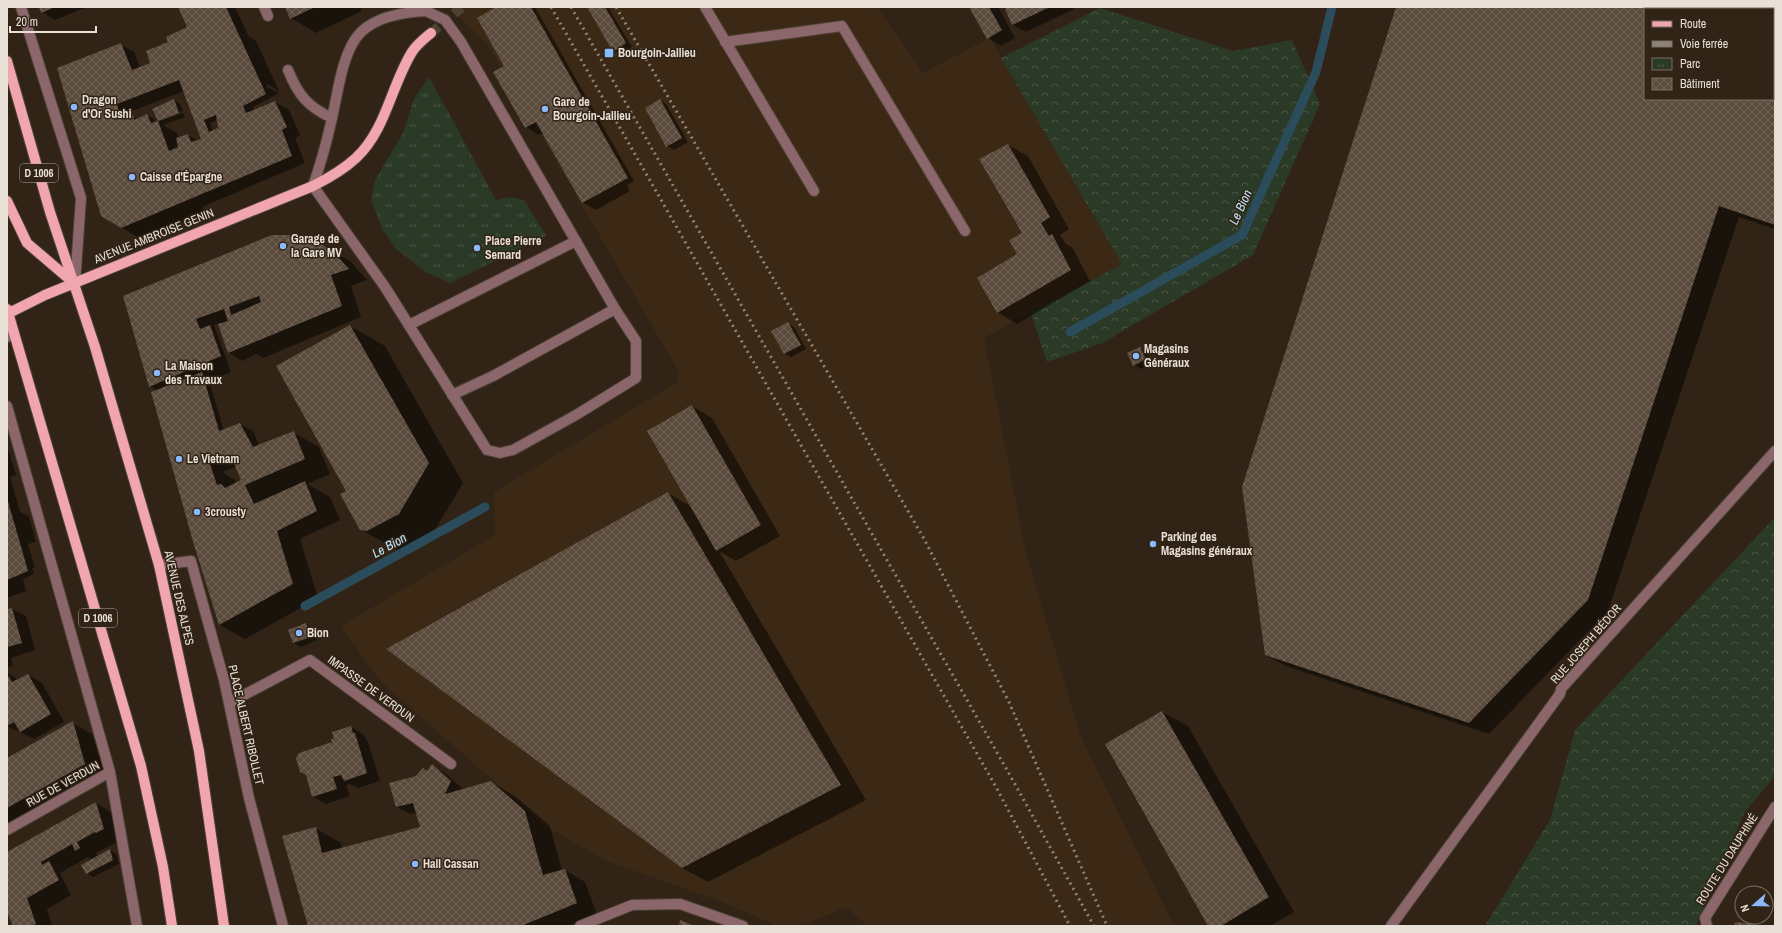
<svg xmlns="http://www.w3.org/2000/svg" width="1782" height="933" font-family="'Archivo Narrow',sans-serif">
  <defs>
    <pattern id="forest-crowns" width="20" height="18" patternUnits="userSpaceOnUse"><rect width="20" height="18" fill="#2b3927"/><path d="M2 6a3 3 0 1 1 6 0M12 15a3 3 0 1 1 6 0" fill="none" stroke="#4a5546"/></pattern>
    <pattern id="park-tufts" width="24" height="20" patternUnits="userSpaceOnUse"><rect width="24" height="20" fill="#2b3927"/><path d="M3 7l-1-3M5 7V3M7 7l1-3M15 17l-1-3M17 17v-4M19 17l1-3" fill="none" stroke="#4a5546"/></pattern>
    <pattern id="building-cross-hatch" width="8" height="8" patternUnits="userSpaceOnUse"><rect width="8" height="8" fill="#5a4b3d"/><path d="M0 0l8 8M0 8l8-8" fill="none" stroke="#726458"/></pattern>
  </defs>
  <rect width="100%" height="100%" fill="#312416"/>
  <path fill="#3b2916" d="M448 7H877L923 73 990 38 1122 264 984 338 1026 553 1081 737 1174 926H868L846 907 801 926H778L717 900 609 862 546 827 379 680 341 626 495 535 494 492 676 383 679 372 488 44Z"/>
  <g fill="url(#forest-crowns)">
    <path d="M1100 8 1233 51 1292 40 1320 104 1253 255 1102 343 1047 362 1031 313 1122 264 1001 58Z"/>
    <path d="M1775 517V776L1744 813 1696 926H1485L1550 820 1575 730Z"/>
  </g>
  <path fill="url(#park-tufts)" d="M429 77 496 200 510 197 524 200 546 236 450 283 426 272 396 249 383 230 371 200 375 180 403 133 414 99Z"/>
  <g fill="#0007" fill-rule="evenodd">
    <path d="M40 7H87L55 20 42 12Z"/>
    <path d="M180 7H235L249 37 256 41 279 91 267 84V87L279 93 253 107 254 111 275 102 289 110 300 135 295 138 305 163 202 207 204 212 141 239 102 216 121 45 134 52 140 67 152 63 168 43 189 28ZM184 91 203 139 198 141 188 135 179 138 177 133 163 125 185 117 183 113 161 121V118L183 111 180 104 174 100 154 109 159 121 155 123 154 119 147 115 138 119 131 116 129 112ZM221 119 217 123 220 129 213 131 210 123Z"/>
    <path d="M286 7H360L362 11 316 33 291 18Z"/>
    <path d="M498 7H535L634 181 627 185 630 191 596 210 582 202 543 133 539 135 526 127 505 66Z"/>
    <path d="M588 7H608L632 47 621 55 614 51Z"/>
    <path d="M970 7H998L1015 38 1001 46 988 38Z"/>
    <path d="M1011 7H1073L1074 9 1026 32 1013 25Z"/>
    <path d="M1397 7H1775V229L1739 217 1608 611 1489 734 1286 666 1266 655ZM1645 9H1773V99H1645Z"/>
    <path d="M660 100 666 104 688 142 674 150 667 146 647 109Z"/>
    <path d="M1008 145 1028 156 1069 229 1060 235 1066 244 1072 247 1090 281 1017 324 997 312 1020 254 1024 233Z"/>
    <path d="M331 250 351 262 367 280 351 286 361 317 263 358 256 354 242 361 229 353 219 323 214 325 231 372 209 381 224 431 240 424 254 432 258 444 261 445 294 433 319 447 330 474 307 484 330 497 340 520 300 539 318 598 245 639 220 625 206 578 158 391 150 386 124 296ZM237 466 242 480 236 483 235 480 222 472Z"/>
    <path d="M788 323 794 327 806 349 791 357 785 354 772 331Z"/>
    <path d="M350 326 385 346 463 483 433 533 401 550 395 549 360 529 347 492Z"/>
    <path d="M1140 348 1146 352 1152 363 1141 369 1134 365Z"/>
    <path d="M692 406 712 418 780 536 736 561 719 551 866 800 708 882 682 868 668 493 692 507Z"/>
    <path d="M7 446 16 475 10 477 20 512 29 517 36 542 28 544 35 567 32 568 34 574 23 579 26 591 7 598Z"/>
    <path d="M12 609 26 616 35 650 11 658 13 666 7 668V610Z"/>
    <path d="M305 624 312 628 317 640 301 647 294 643 289 631Z"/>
    <path d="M7 672 19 680 28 675 42 683 64 722 34 739 7 726Z"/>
    <path d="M1162 712 1188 726 1294 912 1270 926H1210Z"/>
    <path d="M72 723 92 734 105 775 29 818 23 814 7 823V759Z"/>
    <path d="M351 727 364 735 366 740 368 742 380 781 358 788 350 784 346 785 350 796 326 804 312 796 333 743Z"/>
    <path d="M432 766 445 773 464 790 491 782 516 797 550 826 562 871 565 870 585 882 597 915 568 926H309L315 828 341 843 342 849 421 828 417 813 410 814 397 807 390 784 427 772Z"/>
    <path d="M96 803 115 815 123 841 117 844 115 843 96 853 98 857 110 850 116 854 119 864 93 877 87 873 92 860 88 857 60 873 71 895 47 909 52 926H14L7 909V854Z"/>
  </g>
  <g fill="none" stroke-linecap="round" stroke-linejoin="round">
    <g stroke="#2b4c5b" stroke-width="9">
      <path d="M1070 332 1242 235 1316 72 1332 7"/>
      <path d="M305 606 485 507"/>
    </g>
  </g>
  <g fill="url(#building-cross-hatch)" fill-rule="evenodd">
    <path d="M39 7H55L41 13Z"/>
    <path d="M178 7H226L266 94 243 106 246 113 275 101 287 127 282 130 292 156 121 228 101 216 57 68 121 43 132 70 150 63 146 51 168 42 166 37 187 27ZM179 80 201 139 191 142 188 134 176 138 178 147 169 151 158 121 151 123 147 114 134 120 133 115 121 119 117 104ZM216 115 218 128 209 132 204 120Z"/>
    <path d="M285 7H315L290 19Z"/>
    <path d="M496 7H531L628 178 582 203 536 122 525 128 493 72 504 66 477 18Z"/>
    <path d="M587 7H605L626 43 613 52Z"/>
    <path d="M969 7H989L1002 30 987 39Z"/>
    <path d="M1009 7H1050L1012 25 1005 9Z"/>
    <path d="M1396 7H1775V225L1719 206 1588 600 1469 723 1265 655 1242 487ZM1645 9H1773V99H1645Z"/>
    <path d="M174 99 179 113 158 121 152 109Z"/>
    <path d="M660 99 682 138 666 147 645 108Z"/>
    <path d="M1008 144 1050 217 1041 223 1049 236 1052 234 1071 270 997 313 977 278 1017 254 1009 240 1022 233 979 159Z"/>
    <path d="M272 235H296L313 240 331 250 349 269 331 275 342 306 228 353 218 324 228 321 224 309 196 319 200 329 210 325 221 356 149 387 123 296ZM259 296 261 302 231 315 229 307Z"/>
    <path d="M788 322 801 345 784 354 771 331Z"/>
    <path d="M350 325 429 463 399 514 367 531 360 530 340 494 346 491 276 366Z"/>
    <path d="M1140 347 1146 359 1133 366 1127 353Z"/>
    <path d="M202 372 219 431 240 423 253 447 294 431 305 459 245 485 254 504 305 481 317 511 277 531 293 584 219 625 194 545 151 392ZM231 456 241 480 225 488 221 484 217 485 210 464Z"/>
    <path d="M692 405 761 525 716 551 647 431Z"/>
    <path d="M668 492 841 785 682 868 386 649Z"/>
    <path d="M7 498 28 571 7 580Z"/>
    <path d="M12 608 22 643 7 647V609Z"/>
    <path d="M306 623 311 637 293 643 288 630Z"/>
    <path d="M7 674 12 682 28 674 51 714 20 732 14 722 7 726Z"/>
    <path d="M1162 711 1269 897 1221 926H1208L1105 744Z"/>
    <path d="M73 721 85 764 7 808V758Z"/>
    <path d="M351 726 353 733H355L367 773 344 781 341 775 333 777 337 789 312 797 306 775 300 772 296 758 299 753 332 742 331 739H334L332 732Z"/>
    <path d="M432 764 451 781 445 794 491 781 525 811 543 875 565 869 577 903 521 926H308L282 836 316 827 322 853 420 827 413 803 396 807 389 783 416 776 423 768 427 771Z"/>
    <path d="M96 802 104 829 96 833 95 832 77 842 80 848 75 851 72 844 41 862 42 865 49 861 59 880 27 898 36 924 31 926H13L7 912V852Z"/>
    <path d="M110 849 113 860 86 874 81 865Z"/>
    <path d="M680 920 695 926H679Z"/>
    <path d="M1735 922 1761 925V926H1734Z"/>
  </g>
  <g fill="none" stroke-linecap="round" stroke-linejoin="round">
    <path stroke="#4c4033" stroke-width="10" stroke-dasharray="10 5" stroke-linecap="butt" d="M431 33 462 7"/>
    <defs>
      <g id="minor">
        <path d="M21 7 81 198 75 284"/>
        <path d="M264 7 268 16"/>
        <path d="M705 7 814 191"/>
        <path d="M426 11 445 20 461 42 615 309 636 341V378L576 415 513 450 500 453 487 450 385 287 313 186C321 163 327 141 332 118 338 93 342 51 361 32 378 16 404 12 426 11Z"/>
        <path d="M725 42 842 26 965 231"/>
        <path d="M288 70C298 95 308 107 332 118"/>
        <path d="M409 325 576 241"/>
        <path d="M7 337 8 315"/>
        <path d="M452 395 493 376 615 309"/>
        <path d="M7 406 110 772 137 926"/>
        <path d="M159 565 191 561 224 680 249 798 283 926"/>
        <path d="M229 703 310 660 451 764"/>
        <path d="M7 830 110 772"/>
        <path d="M580 926 632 905 680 904 743 926"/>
        <path d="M1391 926 1560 694 1561 689 1775 451"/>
        <path d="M1707 926 1705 918 1775 807"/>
      </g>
      <g id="major">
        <path d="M7 61 50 212 95 347 159 565 199 751 224 926"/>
        <path d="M7 201 27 243 75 284"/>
        <path d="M7 309 141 766 163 867 172 926"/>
        <path d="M7 314 45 295 313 186C329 178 343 170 356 158 386 130 391 86 412 52 416 45 425 38 431 33"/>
      </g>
    </defs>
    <use href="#minor" stroke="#4e4235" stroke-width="12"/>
    <use href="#major" stroke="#4e4235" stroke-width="12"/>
    <use href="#minor" stroke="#8b676b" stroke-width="10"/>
    <use href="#major" stroke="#f1a5af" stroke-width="10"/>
    <g stroke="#8e8377" stroke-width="3" stroke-dasharray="2 4" stroke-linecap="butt">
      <path d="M551 7 996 787 1070 926"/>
      <path d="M571 7 1011 777 1094 926"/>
      <path d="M616 7 923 537 1009 702 1107 926"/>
    </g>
  </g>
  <g fill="#8abafc" stroke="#312416" stroke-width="1.5">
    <rect x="604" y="48" width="10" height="10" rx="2"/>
    <circle cx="74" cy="107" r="4"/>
    <circle cx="545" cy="109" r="4"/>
    <circle cx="132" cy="177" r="4"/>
    <circle cx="283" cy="246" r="4"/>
    <circle cx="477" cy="248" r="4"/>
    <circle cx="1136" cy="356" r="4"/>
    <circle cx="157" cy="373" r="4"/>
    <circle cx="179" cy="459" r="4"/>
    <circle cx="197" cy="512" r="4"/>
    <circle cx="1153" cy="544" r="4"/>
    <circle cx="299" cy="633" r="4"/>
    <circle cx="415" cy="864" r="4"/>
  </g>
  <g text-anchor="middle" stroke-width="3" stroke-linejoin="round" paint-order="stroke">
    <g fill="#312416" stroke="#b1a79c" stroke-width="1">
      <rect x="20" y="164" width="38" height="18" rx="3"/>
      <rect x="79" y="609" width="38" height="18" rx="3"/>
    </g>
    <g font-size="11" font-weight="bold" fill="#e8dfd6">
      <text x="39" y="177">D 1006</text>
      <text x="98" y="622">D 1006</text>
    </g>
    <g font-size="12" font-weight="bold" fill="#e8dfd6" stroke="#312416" text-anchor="start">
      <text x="618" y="57">Bourgoin-Jallieu</text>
      <text x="82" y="104">Dragon<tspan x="82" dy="14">d'Or Sushi</tspan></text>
      <text x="553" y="106">Gare de<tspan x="553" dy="14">Bourgoin-Jallieu</tspan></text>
      <text x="140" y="181">Caisse d'Épargne</text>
      <text x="291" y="243">Garage de<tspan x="291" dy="14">la Gare MV</tspan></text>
      <text x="485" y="245">Place Pierre<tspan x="485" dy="14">Semard</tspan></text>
      <text x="1144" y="353">Magasins<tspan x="1144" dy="14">Généraux</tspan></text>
      <text x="165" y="370">La Maison<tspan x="165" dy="14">des Travaux</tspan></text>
      <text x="187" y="463">Le Vietnam</text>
      <text x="205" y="516">3crousty</text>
      <text x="1161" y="541">Parking des<tspan x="1161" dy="14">Magasins généraux</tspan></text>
      <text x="307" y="637">Bion</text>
      <text x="423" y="868">Hall Cassan</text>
    </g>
    <g font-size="12" fill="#e8dfd6" stroke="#312416">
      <text transform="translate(154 236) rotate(-22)" y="4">AVENUE AMBROISE GENIN</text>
      <text transform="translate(179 598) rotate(77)" y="4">AVENUE DES ALPES</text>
      <text transform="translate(1586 644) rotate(-49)" y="4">RUE JOSEPH BÉDOR</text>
      <text transform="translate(371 689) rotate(36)" y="4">IMPASSE DE VERDUN</text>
      <text transform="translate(246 725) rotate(77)" y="4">PLACE ALBERT RIBOLLET</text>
      <text transform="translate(63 784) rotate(-29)" y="4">RUE DE VERDUN</text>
      <text transform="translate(1727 859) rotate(-58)" y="4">ROUTE DU DAUPHINÉ</text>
    </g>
    <g font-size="13" font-style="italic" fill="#c2e6f9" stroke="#312416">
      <text transform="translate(1240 207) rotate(-65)" y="5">Le Bion</text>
      <text transform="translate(389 545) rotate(-29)" y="5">Le Bion</text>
    </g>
  </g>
  <rect width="1782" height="933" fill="none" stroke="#e8dfd6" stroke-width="16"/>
  <rect x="1644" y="8" width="130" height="92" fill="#312416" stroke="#7a6f63"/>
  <rect x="1652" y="21" width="20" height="6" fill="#f1a5af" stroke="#7a6f63"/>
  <text x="1680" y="28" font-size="12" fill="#e8dfd6">Route</text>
  <rect x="1652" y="41" width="20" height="6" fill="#8e8377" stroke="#7a6f63"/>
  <text x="1680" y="48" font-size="12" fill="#e8dfd6">Voie ferrée</text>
  <rect x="1652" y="58" width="20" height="12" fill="url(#park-tufts)" stroke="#7a6f63"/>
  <text x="1680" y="68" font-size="12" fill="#e8dfd6">Parc</text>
  <rect x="1652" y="78" width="20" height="12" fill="url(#building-cross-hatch)" stroke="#7a6f63"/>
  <text x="1680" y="88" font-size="12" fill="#e8dfd6">Bâtiment</text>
  <g transform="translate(1754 905) rotate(250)"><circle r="19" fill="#312416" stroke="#7a6f63"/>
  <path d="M0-3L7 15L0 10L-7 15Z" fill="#8abafc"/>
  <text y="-6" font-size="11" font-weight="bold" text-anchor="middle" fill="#e8dfd6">N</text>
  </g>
  <path d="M10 26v6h86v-6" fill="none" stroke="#e8dfd6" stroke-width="2"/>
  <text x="16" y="26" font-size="12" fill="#e8dfd6" stroke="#312416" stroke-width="3" paint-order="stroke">20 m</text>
</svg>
